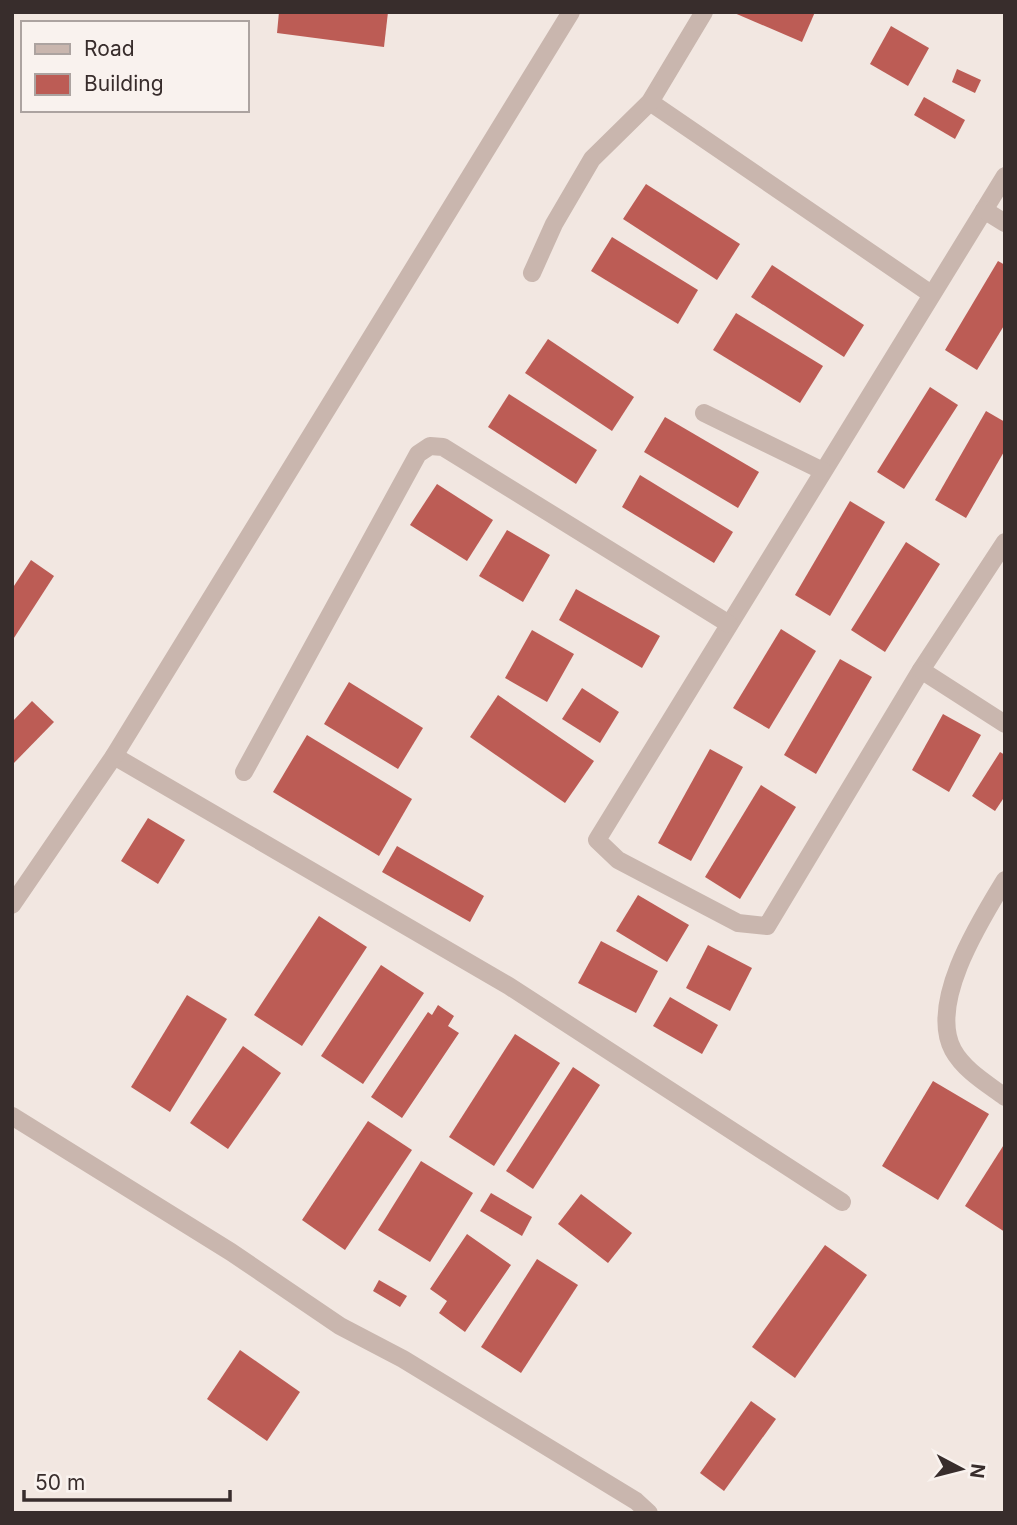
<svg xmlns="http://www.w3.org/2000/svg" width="1017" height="1525" font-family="Inter,sans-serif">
  <rect width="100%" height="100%" fill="#f2e7e1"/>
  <g fill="#bc5c55">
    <path d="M279 12H388L384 47 277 33Z"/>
    <path d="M732 12H815L802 42Z"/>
    <path d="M891 26 929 48 908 86 870 64Z"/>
    <path d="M957 69 981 80 975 93 952 82Z"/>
    <path d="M924 97 965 120 955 139 914 115Z"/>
    <path d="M646 184 740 244 717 280 623 219Z"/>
    <path d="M612 237 698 290 678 324 591 271Z"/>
    <path d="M998 261 1005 265V324L977 370 945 350Z"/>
    <path d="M772 265 864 325 844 357 751 297Z"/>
    <path d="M736 313 823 366 800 403 713 350Z"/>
    <path d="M548 339 634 397 612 431 525 373Z"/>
    <path d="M930 387 958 405 904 489 877 472Z"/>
    <path d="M509 394 597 450 576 484 488 427Z"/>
    <path d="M986 411 1005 422V450L966 518 935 500Z"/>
    <path d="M665 417 759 472 738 508 644 452Z"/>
    <path d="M640 475 733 532 714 563 622 507Z"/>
    <path d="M437 484 493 520 467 561 410 525Z"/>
    <path d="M850 501 885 522 830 616 795 595Z"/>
    <path d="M507 530 550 555 523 602 479 576Z"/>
    <path d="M906 542 940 564 885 652 851 630Z"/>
    <path d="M31 560 54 576 12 641V589Z"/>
    <path d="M576 589 660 636 642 668 559 620Z"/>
    <path d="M781 629 816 651 769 729 733 708Z"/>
    <path d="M532 630 574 654 547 702 505 678Z"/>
    <path d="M840 659 872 677 816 774 784 755Z"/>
    <path d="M349 682 423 728 398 769 324 724Z"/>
    <path d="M582 688 619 712 600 743 562 719Z"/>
    <path d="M498 695 594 761 565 803 470 737Z"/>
    <path d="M32 701 54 722 12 765V722Z"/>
    <path d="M943 714 981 735 949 792 912 770Z"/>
    <path d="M307 735 412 799 379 856 273 792Z"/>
    <path d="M710 749 743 767 691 861 658 843Z"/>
    <path d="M1000 752 1005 755V796L995 811 972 796Z"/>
    <path d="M761 785 796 807 740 899 705 877Z"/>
    <path d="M148 818 185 840 158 884 121 861Z"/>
    <path d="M397 846 484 896 470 922 382 872Z"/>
    <path d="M638 895 689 925 667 962 616 931Z"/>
    <path d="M319 916 367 947 302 1046 254 1015Z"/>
    <path d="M601 941 658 971 636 1013 578 983Z"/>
    <path d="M708 945 752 968 730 1011 686 988Z"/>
    <path d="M381 965 424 993 363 1084 321 1056Z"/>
    <path d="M187 995 227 1019 170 1112 131 1087Z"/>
    <path d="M670 997 718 1025 702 1054 653 1026Z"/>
    <path d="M438 1005 454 1016 448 1026 459 1033 402 1118 371 1097 428 1012 432 1015Z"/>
    <path d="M515 1034 560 1063 494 1166 449 1137Z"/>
    <path d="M243 1046 281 1073 228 1149 190 1123Z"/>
    <path d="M573 1067 600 1085 533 1189 506 1171Z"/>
    <path d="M933 1081 989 1114 938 1200 882 1166Z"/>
    <path d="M368 1121 412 1150 345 1250 302 1220Z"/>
    <path d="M1005 1143V1232L965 1206Z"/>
    <path d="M421 1161 473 1193 430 1262 378 1230Z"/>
    <path d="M491 1193 532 1217 522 1236 480 1211Z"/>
    <path d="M581 1194 632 1233 608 1263 558 1224Z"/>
    <path d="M467 1234 511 1265 465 1332 439 1313 447 1301 430 1289Z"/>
    <path d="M825 1245 867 1275 795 1378 752 1347Z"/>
    <path d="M537 1259 578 1285 521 1373 481 1347Z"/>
    <path d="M379 1280 407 1296 400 1307 373 1291Z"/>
    <path d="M240 1350 300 1392 267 1441 207 1399Z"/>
    <path d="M751 1401 776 1419 724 1491 700 1473Z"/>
  </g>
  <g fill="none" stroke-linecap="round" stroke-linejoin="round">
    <g stroke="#c9b6ae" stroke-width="18">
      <path d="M650 102 931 294"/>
      <path d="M1005 176 597 840 618 860 738 923 767 926 921 670 1005 542"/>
      <path d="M984 210 1005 223"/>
      <path d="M532 273 554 224 592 159 650 102 704 12"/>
      <path d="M704 413 823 471"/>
      <path d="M921 670 1005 724"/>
      <path d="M114 756 509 986 842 1202"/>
      <path d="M244 772 418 454 430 446 443 447 729 624"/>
      <path d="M1005 880C980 921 928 1003 953 1050 964 1070 986 1083 1005 1097"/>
      <path d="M12 905 114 756 571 12"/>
      <path d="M12 1116 231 1252 340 1326 403 1359 636 1501 649 1513"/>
    </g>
  </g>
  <rect width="1017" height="1525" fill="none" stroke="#382d2c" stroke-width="28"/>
  <rect x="21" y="21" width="228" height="91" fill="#f9f2ee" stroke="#aca3a0" stroke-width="2"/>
  <rect x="35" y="44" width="35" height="10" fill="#c9b6ae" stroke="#aca3a0" stroke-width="2"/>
  <text x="84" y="56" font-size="21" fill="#382d2c">Road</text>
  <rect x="35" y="74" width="35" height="21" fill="#bc5c55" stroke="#aca3a0" stroke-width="2"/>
  <text x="84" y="91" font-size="21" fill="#382d2c">Building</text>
  <g transform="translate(961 1469) rotate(97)" stroke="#f9f2ee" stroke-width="5" paint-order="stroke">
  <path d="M0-5L12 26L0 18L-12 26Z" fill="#382d2c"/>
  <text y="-10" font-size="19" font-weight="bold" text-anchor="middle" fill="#382d2c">N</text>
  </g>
  <path d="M24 1490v10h206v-10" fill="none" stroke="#382d2c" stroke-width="3.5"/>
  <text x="35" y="1490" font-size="21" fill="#382d2c" stroke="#f9f2ee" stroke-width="5" paint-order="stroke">50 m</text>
</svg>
